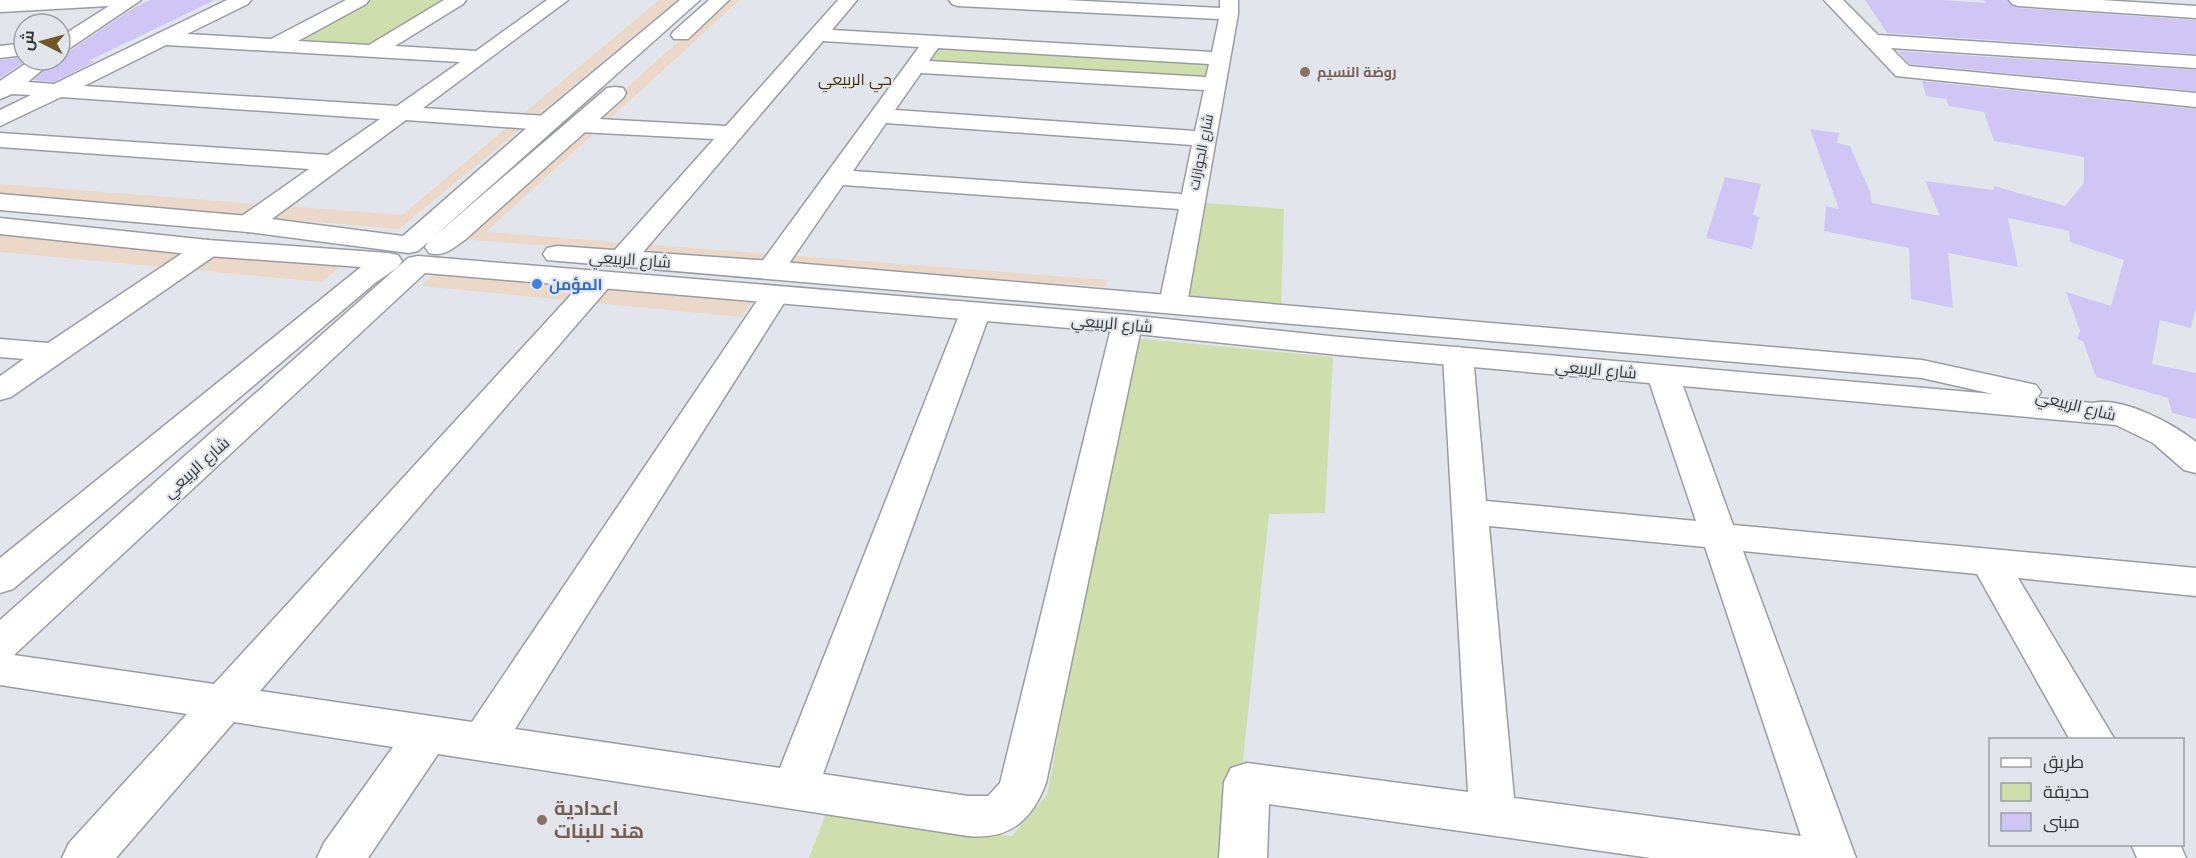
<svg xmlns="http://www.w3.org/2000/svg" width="2196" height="858" font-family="Mulish,Cairo,sans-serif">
  <rect width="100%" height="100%" fill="#e2e6ec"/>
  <g fill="#ebd8c9">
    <path d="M659 0H677L399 229 0 196V184L402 215Z"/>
    <path d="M724 0H740L486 232 1108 280 1105 287 459 239Z"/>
    <path d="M0 234 342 265 322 282 0 252Z"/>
    <path d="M435 273 753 300 741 317 421 286Z"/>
  </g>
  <g fill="#cfdead">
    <path d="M360 0H457L373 51 275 45Z"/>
    <path d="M932 42 1220 59 1214 84 915 66Z"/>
    <path d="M1192 202 1284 209 1281 309 1173 304Z"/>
    <path d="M1133 338 1333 357 1325 513 1269 514 1240 789 1236 858H809L826 813 1012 836 1047 795Z"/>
  </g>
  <g fill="#d0c6f6">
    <path d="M150 0H215L88 61H96L54 82 34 80 56 60H60V54L68 52 135 7Z"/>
    <path d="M1865 0H1941L1987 3 1983 0H2007L2010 5 2018 8 2196 20V54L1887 33Z"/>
    <path d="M1898 51 2196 70V91L1910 64Z"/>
    <path d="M24 57V60H27L0 78V60Z"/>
    <path d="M1922 81 2196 109V308L2191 328 2160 320 2152 364 2196 373V419L2172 413 2168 398 2096 377 2083 341 2077 339 2080 331 2066 292 2111 306 2124 260 2070 242 2069 231 2008 218 2018 267 1948 253 1953 308 1911 299 1909 248 1824 231 1826 206 1839 209 1810 129 1839 133 1837 143 1850 146 1870 192 1872 203 1940 216 1925 181 1994 190V186L2065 206 2084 183V157L1994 141 1984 112 1949 106 1946 99 1926 96Z"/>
    <path d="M1725 177 1761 184 1753 215 1759 217 1752 249 1706 238Z"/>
  </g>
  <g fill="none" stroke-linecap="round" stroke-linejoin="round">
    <defs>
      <g id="minor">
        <path d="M0 0H141L67 50 60 52V37L109 6 0 12Z"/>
        <path d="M227 0H251L248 4 187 34 271 39 346 0H369L366 4 298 41 369 45 444 0H466L463 4 395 46 476 51 547 0H568L423 108 546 116 554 118 557 123 554 128 546 130 406 120 257 230 248 232 239 230 235 224 239 218 309 169 0 147V133L328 155 380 119 61 97 0 126V110L31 95 12 94 0 99V81L31 60H54L28 82 54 84ZM166 45 460 62 397 106 84 86Z"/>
        <path d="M838 0H857L832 30 1212 52 1219 19 958 6 952 4 949 0H1066L1220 8V0H1238V14L1187 304 1183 310 1173 313 1163 310 1159 304 1179 209 843 185 781 275 771 277 761 275 757 269 761 263 919 47 823 41 633 264 623 266 613 264 609 258 613 252 714 139 580 132 572 130 569 125 572 120 580 118 726 126ZM938 48 1209 64 1206 77 929 61ZM921 73 1204 90 1195 131 895 110ZM886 123 1192 145 1182 194 853 171Z"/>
        <path d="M1824 0H1843L1878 35 2196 56V68L1891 48 1909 66 2196 93V107L1896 76Z"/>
        <path d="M2009 0H2101L2196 6V18L2018 6 2012 4Z"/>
        <path d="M24 43V55L0 58V46Z"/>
        <path d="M208 240 217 242 221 248 217 254 11 397 0 400V376L24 359 0 357V339L48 343 199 242Z"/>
        <path d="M600 272 610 274 614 280 610 286 260 691 472 722 765 289 775 286 785 289 789 295 515 729 780 768 960 313 965 307 975 304 985 307 990 313 823 774 968 796H988L1000 783 1112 324 1117 318 1127 315 1137 318 1142 324 1046 783C1032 820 1010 840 968 836L438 754 368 858H317L324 843 393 747 234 722 116 858H62L69 843 187 714 0 685V653L214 684 590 274Z"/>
        <path d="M1458 347 1469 350 1473 356 1486 501 1696 521 1647 375 1652 368 1663 366 1674 368 1679 375 1733 525 2196 568V596L2018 578 2115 740H2070L1977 574 1743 551 1856 858H1651L1269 804 1267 858H1219L1224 782 1231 768 1247 763 1468 792 1443 356 1447 350ZM1489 526 1705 547 1801 836 1514 798Z"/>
        <path d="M2131 844H2180L2186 858H2137Z"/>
      </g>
      <g id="tertiary">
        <path d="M680 0H700L430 240 607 88 615 87 623 88 626 93 623 98 466 239C453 248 445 257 429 253L425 247 428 242 418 251 409 253 248 232 0 210V194L248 216 403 236 538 118Z"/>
        <path d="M709 0H729L688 39H674L671 35 674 31Z"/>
        <path d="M0 218 208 240 388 253 398 255 402 261 398 267 375 283 13 589 0 593V558L361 267 208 256 0 234Z"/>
        <path d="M557 246 771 261 1922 360 2036 385 2041 392 2037 398 2093 403C2122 396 2174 424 2196 442V473L2184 470 2153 443 2116 425 1339 355 1127 333 425 273 14 655 0 660V620L408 258 418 256 1127 315 1339 337 1993 394 1922 378 547 260 543 254 547 248Z"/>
      </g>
    </defs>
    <use href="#minor" stroke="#999da3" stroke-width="3"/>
    <use href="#tertiary" stroke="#999da3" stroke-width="3"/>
    <use href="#minor" fill="#fff" fill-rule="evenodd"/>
    <use href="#tertiary" fill="#fff" fill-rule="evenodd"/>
  </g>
  <g fill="#8d6e63" stroke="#e2e6ec" stroke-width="2">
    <circle cx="1305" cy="72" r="6"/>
    <circle cx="542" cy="820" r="6"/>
  </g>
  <circle fill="#3f7fe0" stroke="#e2e6ec" stroke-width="2" cx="537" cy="284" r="6"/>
  <g text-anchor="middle" stroke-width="4.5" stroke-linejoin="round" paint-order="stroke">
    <g font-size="14" font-weight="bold" fill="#785e54" stroke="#e2e6ec" text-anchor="start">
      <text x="1317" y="77">روضة النسيم</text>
    </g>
    <g font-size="14" fill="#343638" stroke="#e2e6ec">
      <text transform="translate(1201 152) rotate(-79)" y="5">شارع الجوازات</text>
    </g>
    <g font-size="16" fill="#45310a" stroke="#e2e6ec">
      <text x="855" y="85">حي الربيعي</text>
    </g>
    <g font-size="16" fill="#343638" stroke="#e2e6ec">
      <text transform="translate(630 259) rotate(4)" y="6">شارع الربيعي</text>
      <text transform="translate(1112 323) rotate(5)" y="6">شارع الربيعي</text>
      <text transform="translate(1596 369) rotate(5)" y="6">شارع الربيعي</text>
      <text transform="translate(2076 405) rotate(14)" y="6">شارع الربيعي</text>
      <text transform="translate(196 467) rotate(-42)" y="6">شارع الربيعي</text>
    </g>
    <g font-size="16" font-weight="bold" fill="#366cbe" stroke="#e2e6ec" text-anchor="start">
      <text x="549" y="290">المؤمن</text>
    </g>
    <g font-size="20" font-weight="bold" fill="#785e54" stroke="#e2e6ec" text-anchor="start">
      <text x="554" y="815">اعدادية<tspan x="554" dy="23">هند للبنات</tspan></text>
    </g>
  </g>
  <rect x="1989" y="738" width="195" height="108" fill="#e2e6ec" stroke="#9ca0a4" stroke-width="1.5"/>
  <rect x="2001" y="758" width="30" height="9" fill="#ffffff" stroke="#9ca0a4" stroke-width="1.5"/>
  <text x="2043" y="768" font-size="18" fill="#343638">طريق</text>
  <rect x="2001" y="783" width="30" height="18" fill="#cfdead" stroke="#9ca0a4" stroke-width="1.5"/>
  <text x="2043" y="798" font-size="18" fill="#343638">حديقة</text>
  <rect x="2001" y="813" width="30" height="18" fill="#d0c6f6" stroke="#9ca0a4" stroke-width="1.5"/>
  <text x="2043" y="828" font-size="18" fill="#343638">مبنى</text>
  <g transform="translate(42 42) rotate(276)"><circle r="28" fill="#e2e6ec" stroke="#9ca0a4" stroke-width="1.5"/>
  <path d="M0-4.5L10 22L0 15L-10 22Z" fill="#715729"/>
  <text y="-9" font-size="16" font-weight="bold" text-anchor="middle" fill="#343638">ش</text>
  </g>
</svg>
